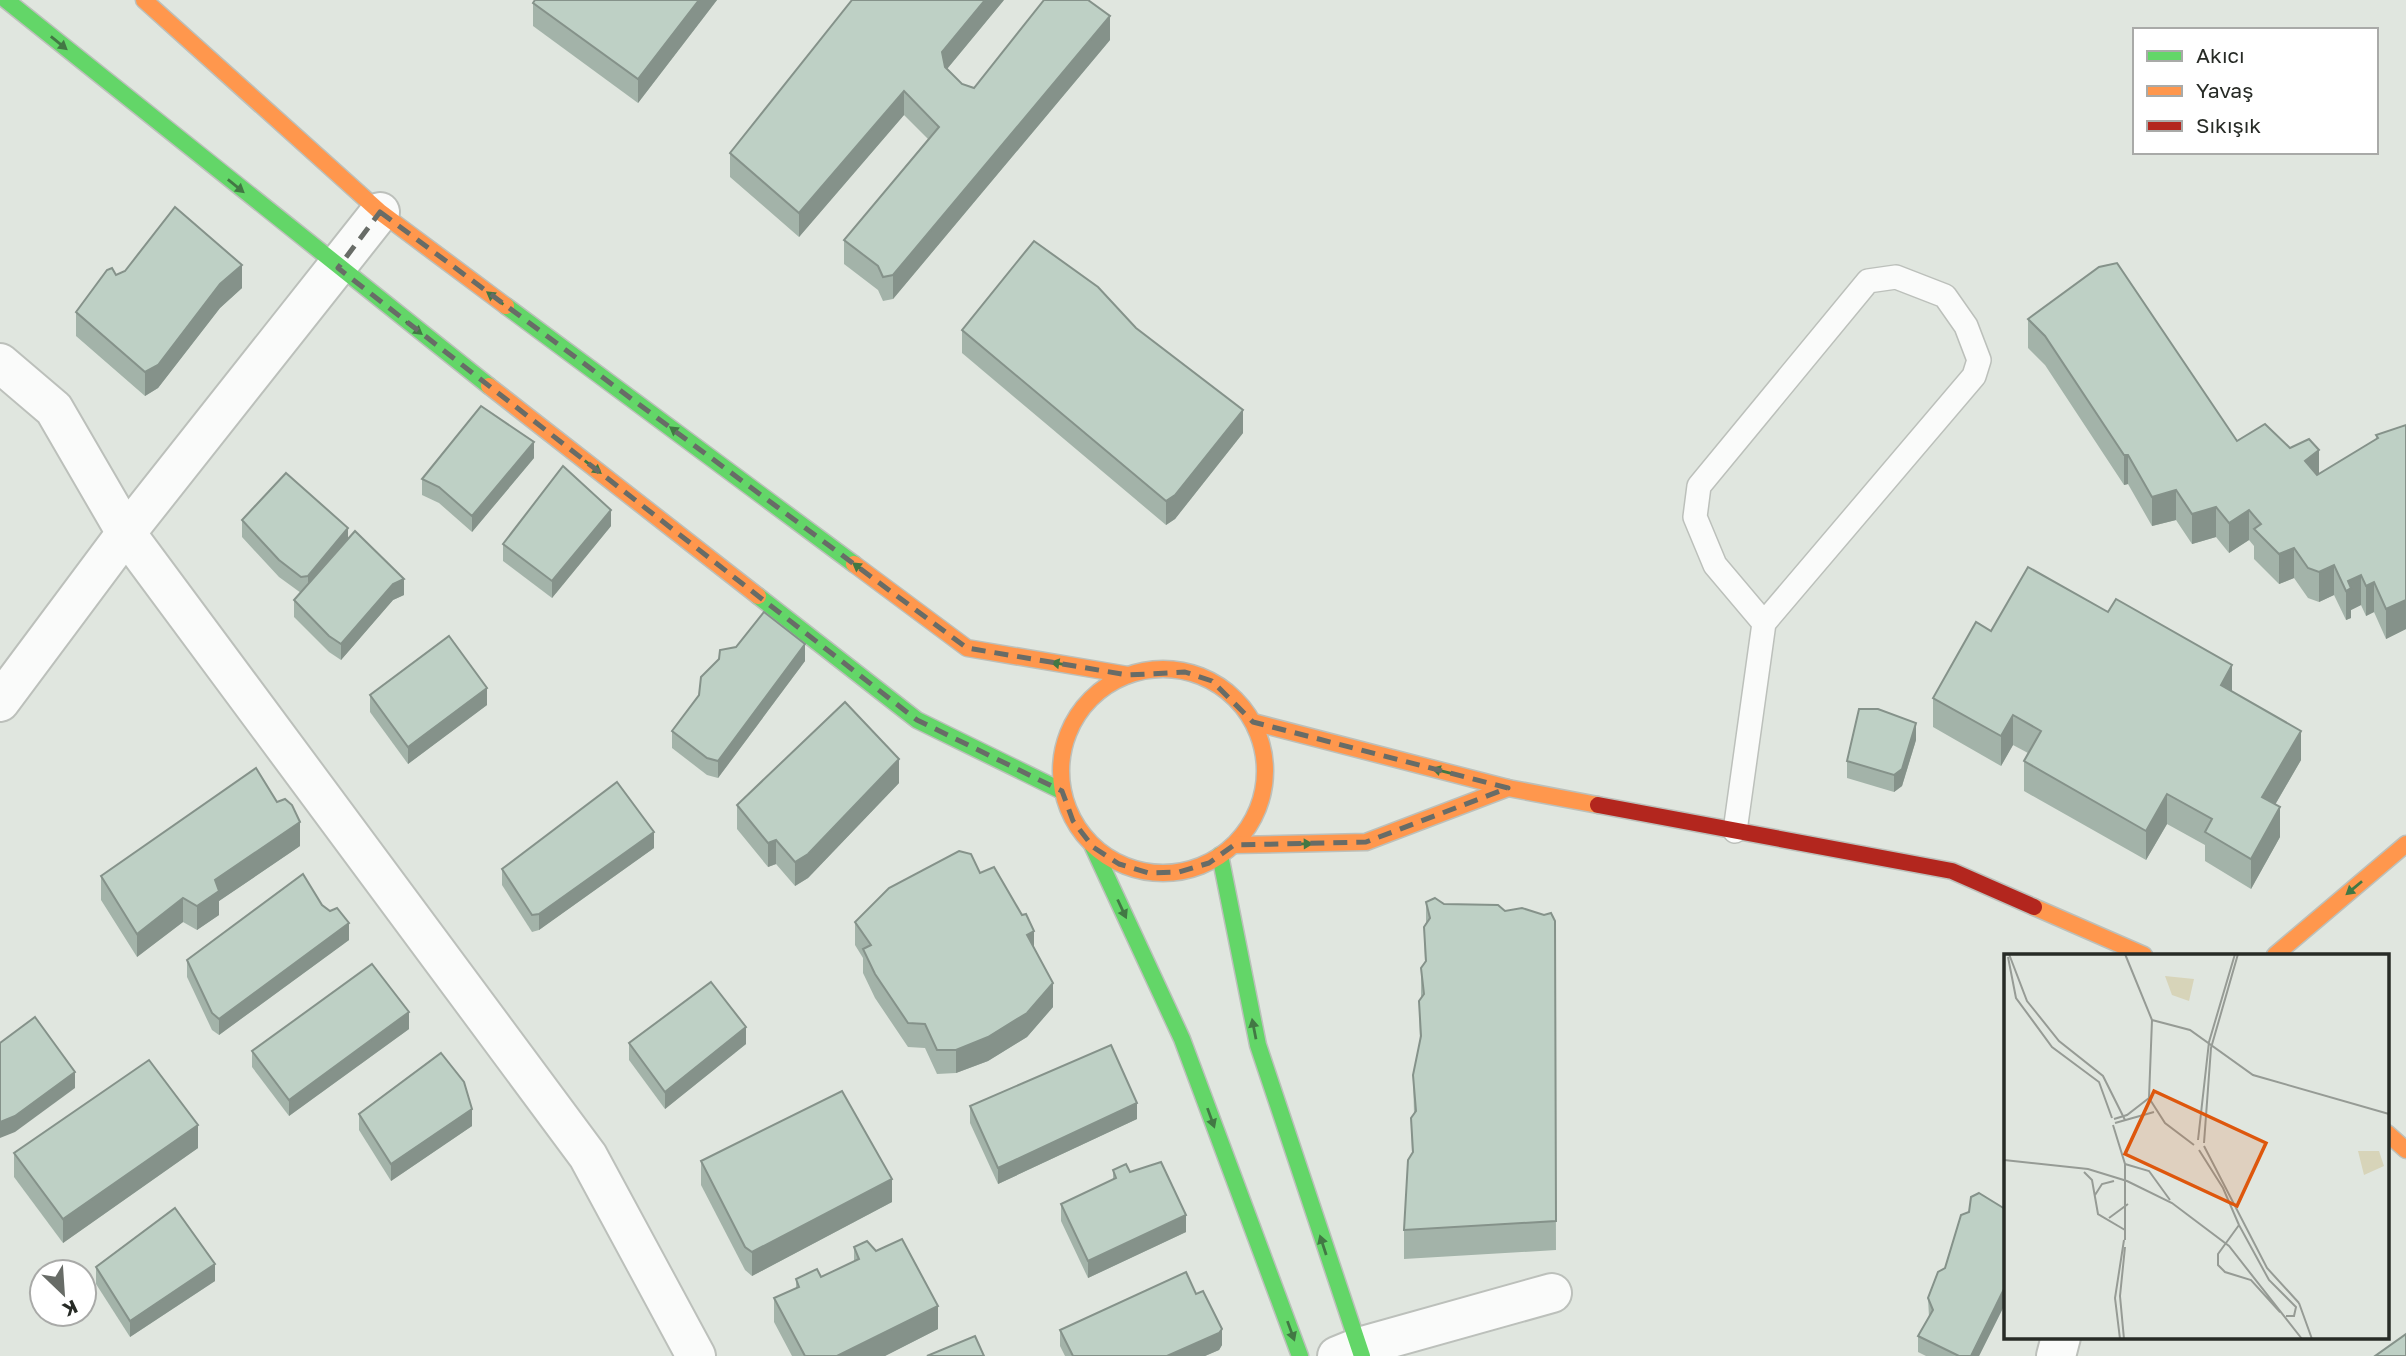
<svg xmlns="http://www.w3.org/2000/svg" width="2406" height="1356" font-family="'Golos Text',sans-serif">
  <rect width="100%" height="100%" fill="#e0e6df"/>
  <g fill="none" stroke-linecap="round" stroke-linejoin="round">
    <defs>
      <path id="lane" d="M1735 831 1764 623 1974 376 1979 360 1966 326 1945 296 1896 277 1868 281 1699 486 1695 517 1715 565 1764 623"/>
      <g id="street">
        <path d="M0 363 54 409 126 533 588 1156 696 1356"/>
        <path d="M0 702 126 533 380 212"/>
        <path d="M1337 1356 1359 1347 1552 1293"/>
        <path d="M2056 1356 2061 1337"/>
      </g>
      <g id="fast">
        <path d="M6 0 489 386"/>
        <path d="M506 306 854 564"/>
        <path d="M758 596 917 720 1062 791"/>
        <path d="M1093 847 1182 1039 1300 1356"/>
        <path d="M1220 855 1258 1045 1362 1356"/>
      </g>
      <g id="slow">
        <path d="M144 0 380 212 506 306"/>
        <path d="M489 386 758 596"/>
        <path d="M854 564 967 648 1128 675"/>
        <circle cx="1163" cy="771" r="102"/>
        <path d="M1253 722 1508 788 1598 805"/>
        <path d="M1234 845 1366 842 1508 788"/>
        <path d="M2034 907 2144 955"/>
        <path d="M2275 955 2406 844"/>
        <path d="M2387 1133 2406 1150"/>
      </g>
      <path id="jam" d="M1598 805 1952 871 2034 907"/>
    </defs>
    <use href="#lane" stroke="#bcc0bb" stroke-width="26"/>
    <use href="#street" stroke="#bcc0bb" stroke-width="42"/>
    <use href="#fast" stroke="#bcc0bb" stroke-width="19"/>
    <use href="#slow" stroke="#bcc0bb" stroke-width="19"/>
    <use href="#jam" stroke="#bcc0bb" stroke-width="19"/>
    <use href="#lane" stroke="#fafbfa" stroke-width="23"/>
    <use href="#street" stroke="#fafbfa" stroke-width="38"/>
    <use href="#fast" stroke="#63d668" stroke-width="16"/>
    <use href="#slow" stroke="#ff974d" stroke-width="16"/>
    <use href="#jam" stroke="#b3261e" stroke-width="16"/>
  </g>
  <g fill="#a3b3a9">
    <path d="M535 0H717L638 103 533 26V3Z"/>
    <path d="M1004 0 947 69 962 84 974 88 1110 40 893 299 883 301 878 290 844 264V240L928 139 904 115 799 237 730 177V153Z"/>
    <path d="M116 275 242 288 220 308 158 388 145 396 76 336V312Z"/>
    <path d="M2028 319 2237 441 2319 474 2376 439V435L2406 425V629L2386 639 2374 612 2366 616 2361 605 2351 610V618L2346 620 2334 595 2319 602 2308 598 2294 578 2279 584 2254 559V546L2249 540 2229 553 2216 537 2192 544 2176 520 2152 526 2128 484 2124 485 2045 365 2028 348Z"/>
    <path d="M1136 328 1243 433 1175 519 1166 525 962 353V330Z"/>
    <path d="M534 458 472 532 439 503 422 495V479Z"/>
    <path d="M242 520 348 539 404 595 393 600 341 660 329 652 294 617V600L301 593 279 577 242 537Z"/>
    <path d="M611 526 552 598 503 561V544Z"/>
    <path d="M1991 631 2232 692 2301 760 2275 805 2280 837 2251 889 2205 861V845L2167 824 2146 860 2024 791V761L2028 753 2013 745 2001 766 1933 727V698Z"/>
    <path d="M736 647 805 661 718 778 707 775 672 748V731Z"/>
    <path d="M370 695 487 705 408 764 370 712Z"/>
    <path d="M1916 740 1902 786 1894 792 1847 778V761Z"/>
    <path d="M899 783 808 878 795 886 776 864 768 867 737 829V805Z"/>
    <path d="M300 846 219 901V915L197 930 183 922 137 957 101 900V876Z"/>
    <path d="M654 848 539 930 532 932 502 885V869Z"/>
    <path d="M980 873 1034 948 1053 1007 1027 1037 988 1061 956 1073 937 1074 925 1048 908 1047 875 998 863 973V958L855 945V922Z"/>
    <path d="M1426 902 1505 911 1555 921 1556 1250 1404 1259V1230L1412 1154 1411 1118 1414 1114 1413 1075 1420 1043 1419 1001 1421 998V968L1425 964 1424 927 1426 923Z"/>
    <path d="M322 905 349 940 219 1035 212 1030 187 977V960Z"/>
    <path d="M409 1029 289 1116 252 1067V1051Z"/>
    <path d="M629 1043 746 1044 665 1109 629 1060Z"/>
    <path d="M970 1106 1137 1119 998 1184 970 1123Z"/>
    <path d="M359 1114 472 1126 391 1181 359 1130Z"/>
    <path d="M198 1148 63 1243 14 1177V1153Z"/>
    <path d="M701 1161 892 1202 752 1276 745 1270 701 1185Z"/>
    <path d="M1113 1170 1130 1172 1186 1232 1088 1278 1061 1221V1204L1113 1180Z"/>
    <path d="M2005 1209V1304L1979 1356H1926L1918 1352V1336L1929 1317 1928 1298 1945 1268Z"/>
    <path d="M854 1247 938 1329 885 1356H792L774 1322V1298L796 1288V1279L821 1277 854 1261Z"/>
    <path d="M96 1267 215 1281 130 1337 96 1284Z"/>
    <path d="M1060 1330 1222 1345 1219 1350 1205 1356H1065L1060 1346Z"/>
  </g>
  <g fill="#85928a">
    <path d="M699 0H717L638 103V79Z"/>
    <path d="M985 0H1004L942 75V52Z"/>
    <path d="M1110 16V40L893 299V275Z"/>
    <path d="M904 91V115L799 237V213Z"/>
    <path d="M242 265V288L220 308 158 388 145 396V372L220 284Z"/>
    <path d="M1243 410V433L1175 519 1166 525V501Z"/>
    <path d="M534 442V458L472 532V516Z"/>
    <path d="M2319 450V480L2305 461Z"/>
    <path d="M2124 455H2128V484L2124 485Z"/>
    <path d="M2176 490V520L2152 526V497Z"/>
    <path d="M2216 507V537L2192 544V514Z"/>
    <path d="M611 510V526L552 598V581Z"/>
    <path d="M2249 510V540L2229 553V523Z"/>
    <path d="M348 528V545L308 593V576Z"/>
    <path d="M2294 548V578L2279 584V554Z"/>
    <path d="M2334 565V595L2319 602V572Z"/>
    <path d="M2361 575V605L2351 610V618L2346 620V591L2348 581Z"/>
    <path d="M404 579V595L393 600 341 660V644L393 584Z"/>
    <path d="M2374 582V612L2366 616V586Z"/>
    <path d="M2406 600V629L2386 639V609Z"/>
    <path d="M805 644V661L718 778V761Z"/>
    <path d="M2232 665V695L2221 685Z"/>
    <path d="M487 688V705L408 764V747Z"/>
    <path d="M2013 715V745L2001 766V736Z"/>
    <path d="M1916 723V740L1902 786 1894 792V775Z"/>
    <path d="M2301 731V760L2262 827V797Z"/>
    <path d="M899 759V783L808 878 795 886V862Z"/>
    <path d="M2167 794V824L2146 860V831Z"/>
    <path d="M2280 807V837L2251 889V859Z"/>
    <path d="M300 822V846L219 901V915L197 930V906L215 880Z"/>
    <path d="M654 832V848L539 930V914Z"/>
    <path d="M776 840V864L768 867V843Z"/>
    <path d="M183 898V922L137 957V934Z"/>
    <path d="M349 923V940L219 1035V1019Z"/>
    <path d="M1034 931V955L1027 935Z"/>
    <path d="M1053 983V1007L1027 1037 988 1061 956 1073V1050Z"/>
    <path d="M409 1012V1029L289 1116V1100Z"/>
    <path d="M746 1027V1044L665 1109V1092Z"/>
    <path d="M75 1072V1088L15 1132 0 1138V1122Z"/>
    <path d="M1137 1103V1119L998 1184V1168Z"/>
    <path d="M472 1109V1126L391 1181V1164Z"/>
    <path d="M198 1125V1148L63 1243V1219Z"/>
    <path d="M892 1179V1202L752 1276V1252Z"/>
    <path d="M1186 1215V1232L1088 1278V1261Z"/>
    <path d="M215 1264V1281L130 1337V1321Z"/>
    <path d="M2005 1287V1304L1979 1356H1971Z"/>
    <path d="M938 1306V1329L885 1356H837Z"/>
    <path d="M1222 1329V1345L1219 1350 1205 1356H1167Z"/>
  </g>
  <g fill="#bed0c5" stroke="#85928a" stroke-width="2">
    <path d="M535 0H699L638 79 533 3Z"/>
    <path d="M852 0H985L942 52 945 67 962 84 974 88 1044 0H1088L1110 16 893 275 883 277 878 266 844 240 939 127 904 91 799 213 730 153Z"/>
    <path d="M175 207 242 265 220 284 158 365 145 372 76 312 107 270 112 268 116 275 125 271Z"/>
    <path d="M1034 241 1098 287 1136 328 1243 410 1175 495 1166 501 962 330Z"/>
    <path d="M2117 263 2237 441 2265 424 2290 448 2309 439 2319 450 2305 461 2317 475 2378 438 2376 435 2406 425V600L2386 609 2374 582 2366 586 2361 575 2348 581 2351 588 2346 591 2334 565 2319 572 2308 568 2294 548 2279 554 2254 529 2261 524 2249 510 2229 523 2216 507 2192 514 2176 490 2152 497 2128 455H2124L2045 336 2028 319 2099 267Z"/>
    <path d="M481 406 534 442 472 516 439 487 422 479Z"/>
    <path d="M563 466 611 510 552 581 503 544Z"/>
    <path d="M286 473 348 528 308 576 301 577 279 560 242 520Z"/>
    <path d="M355 531 404 579 393 584 341 644 329 636 294 600Z"/>
    <path d="M2028 567 2108 612 2116 599 2232 665 2221 685 2301 731 2262 797 2280 807 2251 859 2205 832 2212 819 2167 794 2146 831 2024 761 2041 731 2013 715 2001 736 1933 698 1976 622 1991 631Z"/>
    <path d="M764 612 805 644 718 761 707 758 672 731 699 695 701 677 719 659 720 650 736 647Z"/>
    <path d="M449 636 487 688 408 747 370 695Z"/>
    <path d="M845 702 899 759 808 854 795 862 776 840 768 843 737 805Z"/>
    <path d="M1859 709H1878L1916 723 1902 769 1894 775 1847 761Z"/>
    <path d="M256 768 277 802 285 799 292 805 300 822 215 880 219 891 197 906 183 898 137 934 101 876Z"/>
    <path d="M617 782 654 832 539 914 532 915 502 869Z"/>
    <path d="M959 851 971 854 980 873 994 867 1022 915 1026 914 1034 931 1027 935 1053 983 1027 1013 988 1037 956 1050H937L925 1024 908 1023 875 974 863 949 871 945 855 922 889 888Z"/>
    <path d="M303 874 322 905 330 911 337 908 349 923 219 1019 212 1013 187 960Z"/>
    <path d="M1435 898 1444 904 1498 905 1505 911 1522 908 1544 915 1551 913 1555 921 1556 1221 1404 1230 1408 1160 1413 1152 1411 1118 1416 1111 1413 1075 1421 1036 1419 1001 1424 994 1421 968 1426 961 1424 927 1430 918 1426 902Z"/>
    <path d="M372 964 409 1012 289 1100 252 1051Z"/>
    <path d="M711 982 746 1027 665 1092 629 1043Z"/>
    <path d="M35 1017 75 1072 15 1116 0 1122V1043Z"/>
    <path d="M1111 1045 1137 1103 998 1168 970 1106Z"/>
    <path d="M441 1053 464 1082 472 1109 391 1164 359 1114Z"/>
    <path d="M149 1060 198 1125 63 1219 14 1153Z"/>
    <path d="M842 1091 892 1179 752 1252 745 1247 701 1161Z"/>
    <path d="M1161 1162 1186 1215 1088 1261 1061 1204 1116 1178 1113 1170 1126 1164 1130 1172Z"/>
    <path d="M1979 1193 2005 1209V1287L1971 1356H1959L1918 1336 1933 1310 1928 1298 1938 1272 1945 1268 1961 1215 1969 1212 1971 1197Z"/>
    <path d="M175 1208 215 1264 130 1321 96 1267Z"/>
    <path d="M902 1239 938 1306 837 1356H805L774 1298 799 1287 796 1279 817 1269 821 1277 859 1259 854 1247 867 1241 876 1251Z"/>
    <path d="M1186 1272 1196 1294 1203 1291 1222 1329 1219 1333 1167 1356H1073L1060 1330Z"/>
    <path d="M2406 1334V1356H2375Z"/>
    <path d="M975 1336 984 1356H927Z"/>
  </g>
  <defs><path id="oneway-solid" d="M-6-.8H1V-3.2L6.5 0L1 3.2V.8H-6Z" transform="scale(1.75)"/></defs>
  <g fill="#427844">
    <use href="#oneway-solid" transform="translate(59 43) rotate(39)"/>
    <use href="#oneway-solid" transform="translate(236 186) rotate(39)"/>
    <use href="#oneway-solid" transform="translate(495 298) rotate(-143)"/>
    <use href="#oneway-solid" transform="translate(414 328) rotate(38)"/>
    <use href="#oneway-solid" transform="translate(678 433) rotate(-143)"/>
    <use href="#oneway-solid" transform="translate(593 467) rotate(38)"/>
    <use href="#oneway-solid" transform="translate(861 569) rotate(-143)"/>
    <use href="#oneway-solid" transform="translate(1061 664) rotate(-170)"/>
    <use href="#oneway-solid" transform="translate(1442 771) rotate(-165)"/>
    <use href="#oneway-solid" transform="translate(1302 844) rotate(-1)"/>
    <use href="#oneway-solid" transform="translate(2354 888) rotate(140)"/>
    <use href="#oneway-solid" transform="translate(1122 909) rotate(65)"/>
    <use href="#oneway-solid" transform="translate(1254 1029) rotate(-101)"/>
    <use href="#oneway-solid" transform="translate(1211 1118) rotate(70)"/>
    <use href="#oneway-solid" transform="translate(1323 1245) rotate(-108)"/>
    <use href="#oneway-solid" transform="translate(1291 1331) rotate(70)"/>
  </g>
  <path fill="none" stroke="#686c67" stroke-width="5" stroke-dasharray="14 9" stroke-linejoin="round" d="M380 212 967 648 1128 675 1185 672 1212 681 1253 722 1508 788 1366 842 1234 845 1209 863 1179 872 1149 873 1119 864 1093 847 1073 821 1062 791 917 720 338 268Z"/>
  <g transform="translate(2004 954)">
    <rect width="385" height="385" fill="#e0e6df"/>
    <path d="M161 22 190 25 185 47 168 41ZM354 197H375L380 212 360 221Z" fill="#d7d4b9"/>
    <path fill="none" stroke="#969b95" stroke-width="2" d="M5 0 23 47 55 87 99 122 121 166M121 0 148 66 145 144 161 169 190 191M4 3 12 44 48 93 95 128 108 164M148 66 186 76 249 121 385 160M110 165 123 161 145 144M111 169 150 158M109 171 121 210V286M194 186 205 88 231 0M200 189 207 94 234 0M200 192 263 314 295 349M195 196 219 234 235 271M0 206 84 215 123 227 168 249 225 292 298 385M121 210 145 217 166 246M80 218 88 226 94 260 121 276M91 241 98 230 110 227M105 264 124 250M295 349 308 385M276 358 247 326 221 318 214 311V300L235 271 265 326 292 353 290 362H282M116 385 111 344 120 286M120 385 116 342 121 293"/>
    <path fill="#de570d" fill-opacity="0.15" stroke="#de570d" stroke-width="3.5" d="M150 137 262 189 233 252 121 200Z"/>
    <rect width="385" height="385" fill="none" stroke="#272b26" stroke-width="3.5"/>
  </g>
  <rect x="2133" y="28" width="245" height="126" fill="#ffffff" stroke="#a9aaa8" stroke-width="2"/>
  <rect x="2147" y="51" width="35" height="10" fill="#63d668" stroke="#a9aaa8" stroke-width="2"/>
  <text x="2196" y="63" font-size="21" fill="#272b26">Akıcı</text>
  <rect x="2147" y="86" width="35" height="10" fill="#ff974d" stroke="#a9aaa8" stroke-width="2"/>
  <text x="2196" y="98" font-size="21" fill="#272b26">Yavaş</text>
  <rect x="2147" y="121" width="35" height="10" fill="#b3261e" stroke="#a9aaa8" stroke-width="2"/>
  <text x="2196" y="133" font-size="21" fill="#272b26">Sıkışık</text>
  <g transform="translate(63 1293) rotate(155)"><circle r="33" fill="#ffffff" stroke="#a9aaa8" stroke-width="2"/>
  <path d="M0-5L12 26L0 18L-12 26Z" fill="#686c67"/>
  <text y="-10" font-size="19" font-weight="bold" text-anchor="middle" fill="#272b26">K</text>
  </g>
</svg>
